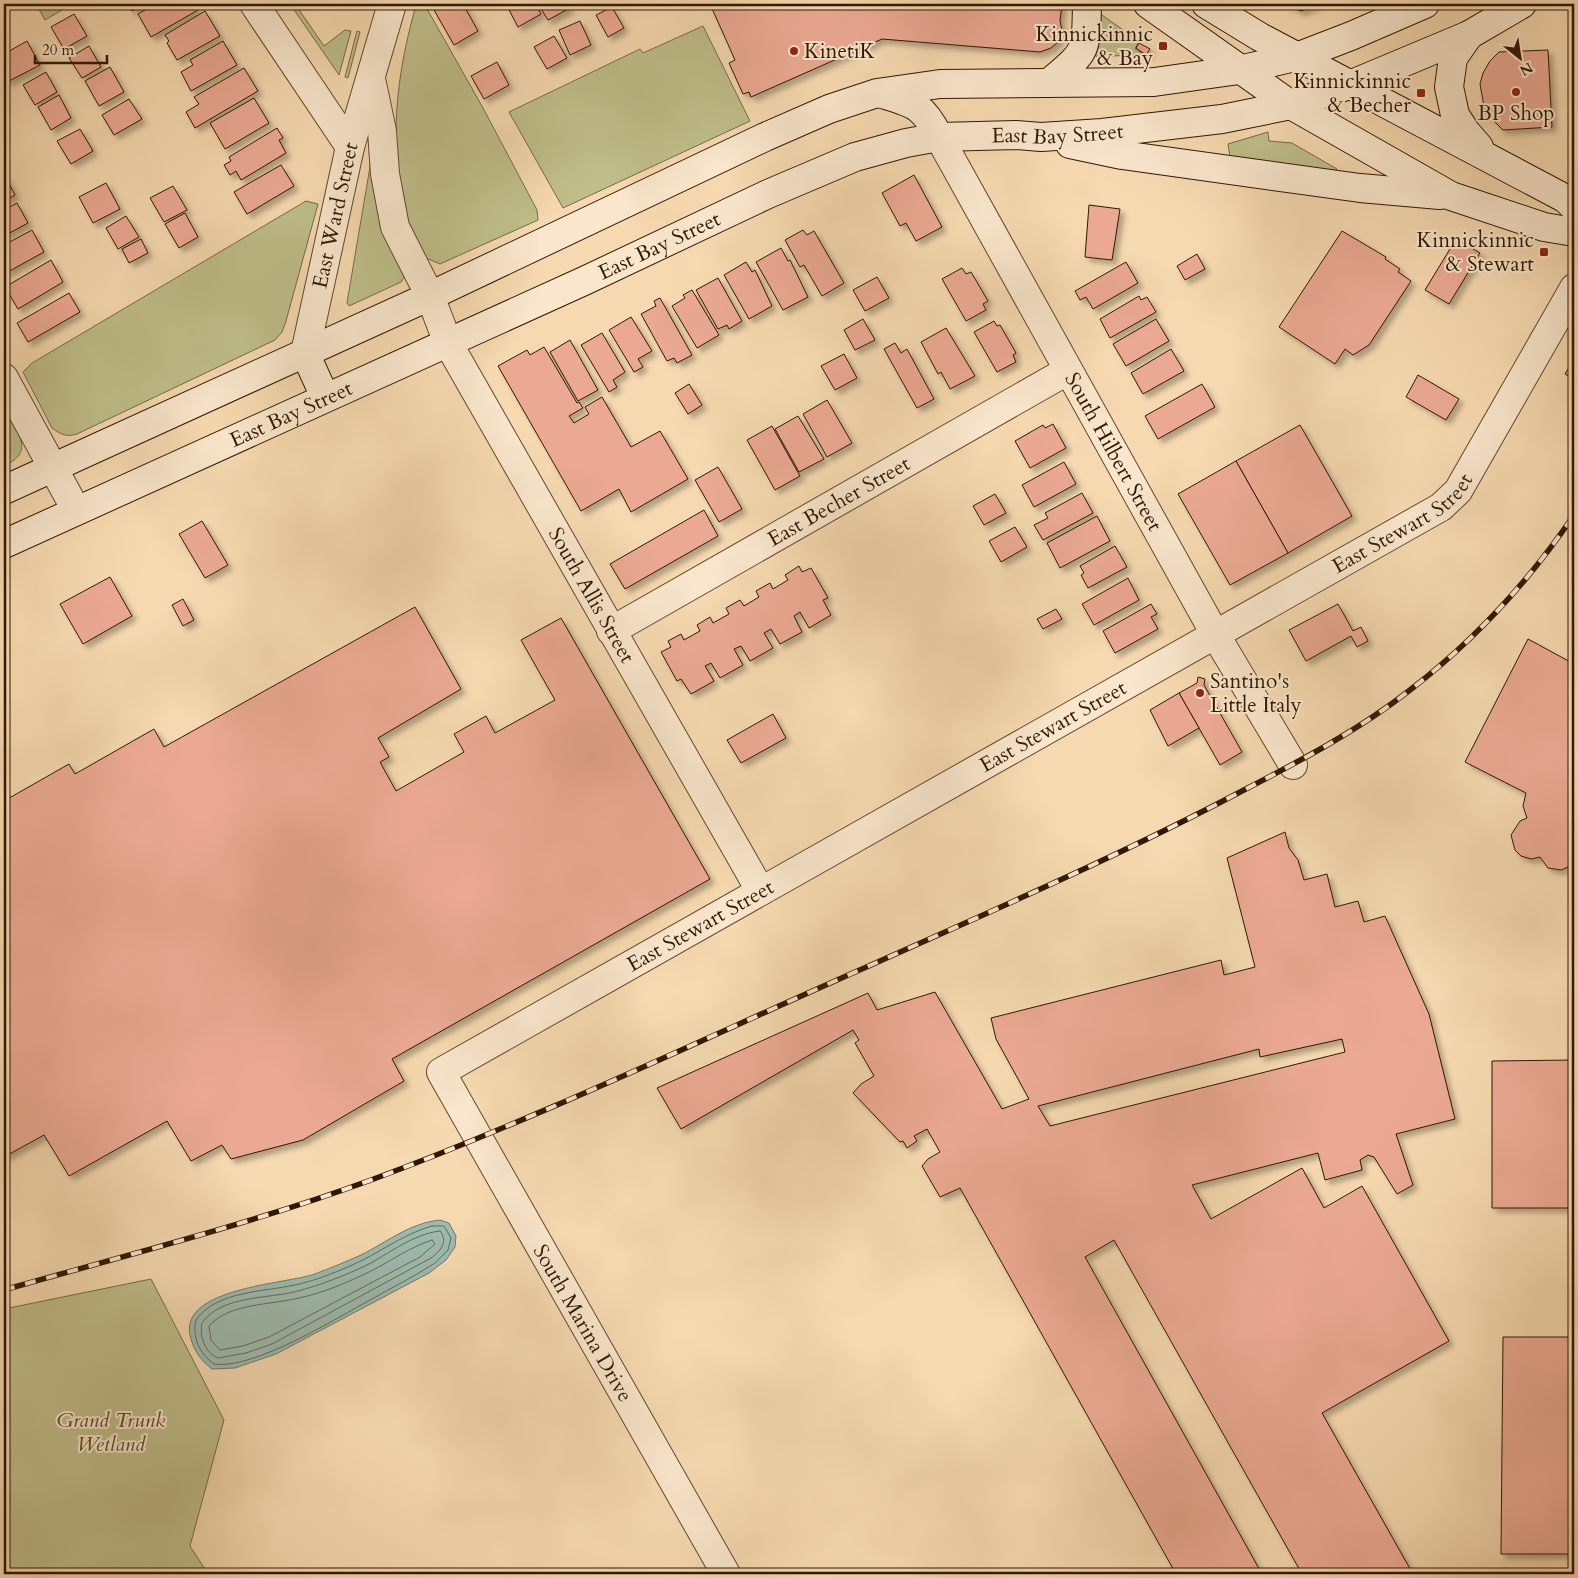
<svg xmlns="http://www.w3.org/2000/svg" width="1578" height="1578" font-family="Cardo,serif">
  <defs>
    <filter id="shadow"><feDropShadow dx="4.5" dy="4.5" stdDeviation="2.5" flood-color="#0004"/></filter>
  </defs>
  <rect width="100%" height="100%" fill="#f6d9b0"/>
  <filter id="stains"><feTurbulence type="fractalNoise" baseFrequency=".004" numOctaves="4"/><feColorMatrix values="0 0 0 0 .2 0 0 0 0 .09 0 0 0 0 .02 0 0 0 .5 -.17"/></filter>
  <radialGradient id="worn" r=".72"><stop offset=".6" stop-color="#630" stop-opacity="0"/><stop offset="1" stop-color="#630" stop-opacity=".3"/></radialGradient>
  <g fill="#bfbe8a" stroke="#786a46">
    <path d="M36 4H72L45 20Z"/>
    <path d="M290 4H295L324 46 345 30 351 31 339 75Z"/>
    <path d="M416 5 426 7 483 108 537 210 538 220 440 264 426 258C419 248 411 236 407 225 400 205 399 185 397 164 393 108 401 59 416 5Z"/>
    <path d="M1099 13 1139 41 1135 49 1144 54 1098 57 1094 55Z"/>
    <path d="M703 26 750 121 563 208 509 112 640 49 643 53Z"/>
    <path d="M357 31 360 32 348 78 345 77Z"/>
    <path d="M1268 132 1269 141 1292 143 1337 169 1335 175 1230 157 1228 144Z"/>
    <path d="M373 149 407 272 401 282 349 306 347 303Z"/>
    <path d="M306 201 318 204 286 321 282 332 275 340 77 434C67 437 61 435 52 428L23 372 32 363Z"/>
    <path d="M4 409C16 432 37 451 4 466Z"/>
    <path d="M151 1279 224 1420 190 1546 208 1574H4V1309Z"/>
  </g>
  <path fill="#9dbaae" stroke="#727969" d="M440 1220 449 1223 456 1236 455 1247 446 1260 429 1273 276 1354 235 1368 212 1369C200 1360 193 1349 190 1335 180 1288 286 1284 315 1274 330 1268 346 1262 361 1255 387 1242 410 1223 440 1220Z"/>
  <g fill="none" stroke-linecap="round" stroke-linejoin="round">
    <g stroke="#676858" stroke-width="1">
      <path d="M432 1226H444L451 1238 448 1250 435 1263C415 1276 393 1287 372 1299 336 1318 254 1370 214 1364 199 1353 192 1337 196 1320 216 1291 263 1292 295 1285 318 1280 342 1270 363 1260 386 1248 407 1233 432 1226Z"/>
      <path d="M440 1231C449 1242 440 1251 431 1258L272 1344 246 1353 218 1358C205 1353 199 1336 202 1323 221 1295 269 1299 298 1291 321 1285 346 1275 367 1265 390 1253 413 1234 440 1231Z"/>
      <path d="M432 1240 435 1244 420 1257 269 1337 243 1346 220 1350 211 1340 209 1326C229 1303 271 1305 299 1298 323 1293 349 1282 371 1271 391 1261 410 1247 432 1240Z"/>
    </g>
  </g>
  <g fill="#eba993" stroke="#311702" fill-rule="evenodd" filter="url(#shadow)">
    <path d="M128 4H145L132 11Z"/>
    <path d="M155 4H194L198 10 151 37 138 14Z"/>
    <path d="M444 4H463L478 31 454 45 434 10Z"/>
    <path d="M506 4H535L541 14 518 27Z"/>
    <path d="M538 4H567L570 8 548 20Z"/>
    <path d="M710 4H1062L1060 21 1062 30 1057 43 1051 48 1040 52 882 39 751 97 749 92 743 94 729 63 735 60Z"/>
    <path d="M1287 4H1319L1301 11Z"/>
    <path d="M612 7 624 28 608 37 596 15Z"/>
    <path d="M205 11 220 36 177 60 167 43 169 41 165 35Z"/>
    <path d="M74 14 87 36 64 49 51 27Z"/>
    <path d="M580 21 591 45 570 55 559 30Z"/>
    <path d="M554 36 567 58 547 69 534 47Z"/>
    <path d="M27 41 40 65 7 82 4 76V54Z"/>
    <path d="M223 41 237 65 191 91 181 72 193 65 190 60Z"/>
    <path d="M1139 43 1150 49 1146 55 1136 48Z"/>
    <path d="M89 46 101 67 82 78 69 58Z"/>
    <path d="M1548 50 1552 127 1503 130 1485 112 1480 84 1483 73 1490 61 1499 52Z"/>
    <path d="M497 62 509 85 484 99 471 76Z"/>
    <path d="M110 67 124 92 99 106 85 81Z"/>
    <path d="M244 68 258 91 195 128 186 112 199 104 194 97Z"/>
    <path d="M46 72 57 92 35 105 23 85Z"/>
    <path d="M59 95 71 118 51 130 38 107Z"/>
    <path d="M254 98 269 123 225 149 210 123Z"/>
    <path d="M129 99 142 119 114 135 102 115Z"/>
    <path d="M277 128 283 138 279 140 286 153 241 180 236 171 230 175 224 165 231 161 229 157Z"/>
    <path d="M80 129 93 151 71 164 57 141Z"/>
    <path d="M281 165 294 186 247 214 234 192Z"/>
    <path d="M4 174 15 195 4 201Z"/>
    <path d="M914 175 942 227 916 241 906 223 900 226 882 193Z"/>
    <path d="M106 183 120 209 93 223 79 197Z"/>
    <path d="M173 186 187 210 164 222 150 198Z"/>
    <path d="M17 203 28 223 4 236V210Z"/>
    <path d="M1089 205 1120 209 1112 260 1085 257Z"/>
    <path d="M185 213 198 237 179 248 165 224Z"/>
    <path d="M126 216 139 237 118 249 106 228Z"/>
    <path d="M32 230 44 252 4 274V245Z"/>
    <path d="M803 230 807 235 814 231 844 283 822 296 804 265 800 267 785 240Z"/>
    <path d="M1342 231 1386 257 1385 259 1400 269 1398 272 1411 281 1369 345 1353 355 1345 349 1335 364 1279 327Z"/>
    <path d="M141 239 148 253 129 263 122 249Z"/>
    <path d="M1456 239 1480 253 1449 304 1425 290Z"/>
    <path d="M781 248 788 261 790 260 808 297 783 310 756 262Z"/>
    <path d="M1197 254 1205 269 1185 280 1177 266Z"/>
    <path d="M51 260 63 282 18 309 5 287Z"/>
    <path d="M746 262 752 272 755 270 772 306 749 319 724 275Z"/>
    <path d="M1126 262 1138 283 1093 309 1086 297 1080 300 1075 291Z"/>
    <path d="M962 268 966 274 971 272 988 301 983 304 986 310 966 321 942 279Z"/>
    <path d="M877 277 889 298 865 311 853 290Z"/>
    <path d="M718 278 742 321 729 329 727 325 718 329 696 290Z"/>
    <path d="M692 290 719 335 697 348 672 306 685 298 683 295Z"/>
    <path d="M69 293 80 312 28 342 17 323Z"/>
    <path d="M1139 296 1141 300 1147 297 1156 312 1110 338 1100 319Z"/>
    <path d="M660 298 692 355 677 363 674 358 667 361 641 314 656 306 654 301Z"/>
    <path d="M631 317 652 351 638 359 643 367 634 372 609 330Z"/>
    <path d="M863 319 875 340 855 350 844 330Z"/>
    <path d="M1156 319 1169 341 1126 366 1113 344Z"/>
    <path d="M994 321 997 326 1000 325 1016 353 1013 355 1016 362 997 372 974 332Z"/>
    <path d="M946 328 975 376 950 389 941 372 938 374 921 342Z"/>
    <path d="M602 333 625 372 613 380 617 387 609 392 581 345Z"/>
    <path d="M570 340 598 390 578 401 550 352Z"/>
    <path d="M895 343 901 353 907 349 934 399 917 408 884 349Z"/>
    <path d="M544 347 577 403 579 402 583 408 569 416 574 423 589 414 585 407 602 397 631 447 660 431 688 479 631 512 619 489 581 511 498 366 527 350 530 355Z"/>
    <path d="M1171 349 1184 371 1143 394 1131 373Z"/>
    <path d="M844 354 857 378 835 390 821 366Z"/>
    <path d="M1574 359V379L1565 374Z"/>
    <path d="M1418 375 1459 399 1446 420 1406 397Z"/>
    <path d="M689 384 702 405 688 414 675 393Z"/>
    <path d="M1202 384 1215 407 1158 439 1145 416Z"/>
    <path d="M827 400 852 443 827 457 803 414Z"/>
    <path d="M798 416 824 459 799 472 775 429Z"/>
    <path d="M1053 424 1066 448 1030 468 1015 441 1043 425 1045 428Z"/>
    <path d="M1300 425 1352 516 1288 553 1236 461Z"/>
    <path d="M772 426 800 476 775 490 747 440Z"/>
    <path d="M1236 461 1288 553 1230 585 1178 494Z"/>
    <path d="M1064 462 1076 484 1034 507 1022 485Z"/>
    <path d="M718 467 742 509 719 522 695 480Z"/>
    <path d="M1082 493 1093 513 1043 540 1034 525 1048 518 1045 513Z"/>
    <path d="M995 494 1006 513 984 525 973 506Z"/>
    <path d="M704 510 718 536 625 589 610 564Z"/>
    <path d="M1097 516 1110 541 1060 568 1047 543Z"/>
    <path d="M202 521 228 565 205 578 179 534Z"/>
    <path d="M1015 527 1027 547 1001 562 989 541Z"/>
    <path d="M1115 546 1127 567 1088 588 1081 575 1084 573 1080 566Z"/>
    <path d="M799 566 802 572 811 568 828 598 823 600 831 615 809 628 800 612 794 616 802 632 780 644 771 629 764 633 773 648 750 661 741 646 734 649 743 665 720 678 711 663 705 666 714 681 691 694 681 679 677 681 661 652 671 647 668 641 681 634 684 640 700 631 697 625 710 617 713 623 729 614 726 608 740 600 744 606 759 597 756 591 770 583 773 589 788 580 785 575Z"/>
    <path d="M110 577 132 616 83 644 60 604Z"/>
    <path d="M1128 578 1139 600 1094 625 1082 604Z"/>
    <path d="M183 599 194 620 183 626 172 605Z"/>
    <path d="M1151 604 1157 614 1151 617 1158 629 1115 653 1103 631Z"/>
    <path d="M1338 604 1353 631 1361 627 1368 641 1357 647 1351 636 1306 661 1289 630Z"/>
    <path d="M415 607 461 689 378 738 389 757 380 762 396 791 464 752 454 734 486 716 495 733 555 700 521 640 561 618 710 879 392 1059 404 1081 303 1140 231 1159 222 1145 191 1161 167 1121 69 1176 44 1135 4 1157V801L69 764 75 774 154 729 164 747Z"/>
    <path d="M1056 609 1062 619 1043 629 1037 619Z"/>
    <path d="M1528 639 1574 664V856L1568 867 1561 870 1548 868 1540 857 1531 859 1521 856 1515 850 1511 835 1520 821 1527 818 1523 806 1526 793 1465 762Z"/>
    <path d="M1198 677 1205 679 1204 685 1242 752 1220 765 1179 693 1197 683Z"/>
    <path d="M1179 693 1199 728 1168 746 1150 710Z"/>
    <path d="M773 714 786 738 741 763 727 740Z"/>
    <path d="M1285 832 1289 848 1298 860 1304 880 1327 874 1335 907 1358 901 1364 922 1385 916 1429 1014 1455 1119 1396 1134 1413 1185 1397 1194 1374 1157 1368 1155 1360 1160 1362 1170 1325 1180 1318 1153 1192 1185 1211 1219 1302 1168 1324 1208 1362 1186 1449 1341 1322 1413 1413 1574H1302L1114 1240 1085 1257 1262 1574H1176L960 1188 940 1197 922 1166 928 1159 940 1152 927 1129 914 1136 917 1141 907 1148 903 1141 900 1142 853 1093 861 1084 874 1076 855 1043 859 1040 853 1030 681 1129 657 1088 868 993 877 1010 935 992 1002 1109 1029 1099 996 1039 991 1018 1221 960 1224 975 1255 967 1227 858ZM1342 1039 1345 1052 1050 1126 1038 1106 1259 1049 1260 1057Z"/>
    <path d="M1574 1060V1208H1492V1061Z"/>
    <path d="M1503 1337H1574V1554H1501Z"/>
  </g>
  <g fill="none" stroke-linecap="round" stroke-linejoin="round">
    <defs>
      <g id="street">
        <path d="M254 4 350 147"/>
        <path id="s1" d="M371 79 382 131 385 174 395 227 430 296 448 343 760 890"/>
        <path id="s2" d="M939 137 1215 634 1293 765"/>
        <path id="s3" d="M305 353 350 147 392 4"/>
        <path d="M4 378 76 510"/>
        <path id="s4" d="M611 631 1067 371"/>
        <path id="s5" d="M726 1574 441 1072 1441 507 1458 491 1574 288"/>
      </g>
      <g id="secondary">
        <path d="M1148 4 1291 105 1451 196 1544 227 1574 232"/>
        <path d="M1206 4 1260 37 1566 199 1574 207"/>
        <path d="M1469 35 1453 58 1449 87 1455 115 1466 132 1479 147"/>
        <path d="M1049 83C1087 50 1086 54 1087 4"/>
        <path d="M882 94C915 104 923 105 939 137"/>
        <path d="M1070 144 1122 155 1360 188 1440 195"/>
        <path d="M305 353 325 397"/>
        <path d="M4 490 430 296 765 137 829 109 877 93 940 84 1154 82 1239 70 1299 56 1351 36 1425 4"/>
        <path id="s6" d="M4 544 584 281 768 194 855 157 906 143 939 137 1016 135 1041 137 1102 133 1222 119 1291 105 1352 84 1469 35 1522 4"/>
      </g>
    </defs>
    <use href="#street" stroke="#62482e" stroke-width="30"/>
    <use href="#secondary" stroke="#311702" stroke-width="30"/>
    <use href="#street" stroke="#f9e6cc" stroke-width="28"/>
    <use href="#secondary" stroke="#f9e6cc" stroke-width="28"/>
    <defs>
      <path id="rail" d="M4 1290C126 1255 251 1224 371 1180 541 1117 705 1038 871 965 996 909 1121 855 1242 791 1300 761 1359 730 1410 690 1474 641 1529 581 1574 515"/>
    </defs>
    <use href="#rail" stroke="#311702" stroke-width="5.5"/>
    <use href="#rail" stroke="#f9e6cc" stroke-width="4" stroke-dasharray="11" stroke-linecap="butt"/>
  </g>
  <g fill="#8f2418" stroke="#f9e6cc" stroke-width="2">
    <rect x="1158" y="41" width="10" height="10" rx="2.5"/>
    <circle cx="794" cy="51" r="5"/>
    <circle cx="1516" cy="92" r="5"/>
    <rect x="1416" y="88" width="10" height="10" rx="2.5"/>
    <rect x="1539" y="247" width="10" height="10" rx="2.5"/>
    <circle cx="1200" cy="693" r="5"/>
  </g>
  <g text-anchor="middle" stroke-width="4" stroke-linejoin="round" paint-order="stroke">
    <g font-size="21" fill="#311702" stroke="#f9e6cc" text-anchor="end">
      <text x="1153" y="41">Kinnickinnic<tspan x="1153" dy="24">&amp; Bay</tspan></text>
      <text x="804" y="58" text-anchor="start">KinetiK</text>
      <text x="1411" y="88">Kinnickinnic<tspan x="1411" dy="24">&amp; Becher</tspan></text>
      <text x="1516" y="120" text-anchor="middle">BP Shop</text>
      <text x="1534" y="247">Kinnickinnic<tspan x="1534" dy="24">&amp; Stewart</tspan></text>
      <text x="1210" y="688" text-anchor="start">Santino's<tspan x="1210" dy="24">Little Italy</tspan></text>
    </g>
    <g font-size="21" fill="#311702" stroke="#f9e6cc">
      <text dy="7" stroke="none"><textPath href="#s6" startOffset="1140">East Bay Street</textPath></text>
      <text dy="7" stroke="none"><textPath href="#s3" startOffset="141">East Ward Street</textPath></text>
      <text dy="7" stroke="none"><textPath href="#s6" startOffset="720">East Bay Street</textPath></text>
      <text dy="7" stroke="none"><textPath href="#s6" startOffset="315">East Bay Street</textPath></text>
      <text dy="7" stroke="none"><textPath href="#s2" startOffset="360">South Hilbert Street</textPath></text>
      <text dy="7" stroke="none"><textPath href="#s4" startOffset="262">East Becher Street</textPath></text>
      <text dy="7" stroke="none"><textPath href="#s5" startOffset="1685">East Stewart Street</textPath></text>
      <text dy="7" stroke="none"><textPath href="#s1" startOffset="568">South Allis Street</textPath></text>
      <text dy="7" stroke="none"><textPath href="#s5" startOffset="1280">East Stewart Street</textPath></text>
      <text dy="7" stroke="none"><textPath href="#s5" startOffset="875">East Stewart Street</textPath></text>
      <text transform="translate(583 1323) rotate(60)" y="7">South Marina Drive</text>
    </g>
    <g font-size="21" font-style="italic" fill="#5c492b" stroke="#f9e6cc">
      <text x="111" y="1427">Grand Trunk<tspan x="111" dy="24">Wetland</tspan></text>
    </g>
  </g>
  <rect width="1578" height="1578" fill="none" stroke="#f6d9b0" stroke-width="20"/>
  <rect x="5" y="5" width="1568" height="1568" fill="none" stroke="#311702" stroke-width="2.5"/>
  <rect x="10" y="10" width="1558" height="1558" fill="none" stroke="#311702"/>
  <g transform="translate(1520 58) rotate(150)" stroke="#f9e6cc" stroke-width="4" paint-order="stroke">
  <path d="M0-4L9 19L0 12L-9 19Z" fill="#311702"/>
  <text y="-8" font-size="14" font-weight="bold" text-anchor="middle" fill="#311702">N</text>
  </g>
  <path d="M35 55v8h72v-8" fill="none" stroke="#311702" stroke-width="2.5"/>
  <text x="42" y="55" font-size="15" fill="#311702" stroke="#f9e6cc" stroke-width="4" paint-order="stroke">20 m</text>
  <rect width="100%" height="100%" filter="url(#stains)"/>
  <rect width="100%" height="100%" fill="url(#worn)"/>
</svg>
